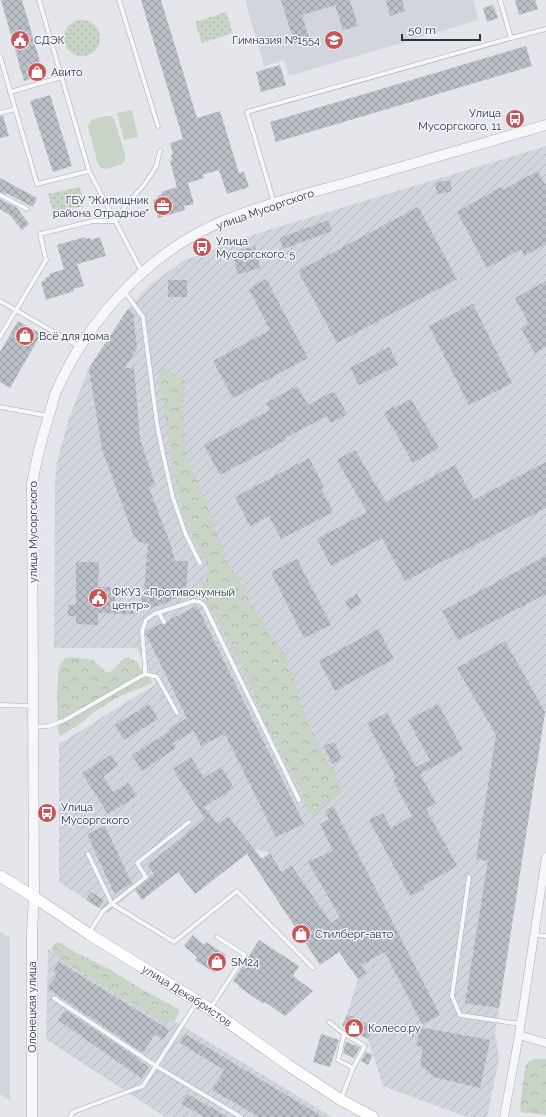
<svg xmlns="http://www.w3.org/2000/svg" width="546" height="1117" font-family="Raleway,sans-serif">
  <defs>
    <pattern id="industrial-furrows" width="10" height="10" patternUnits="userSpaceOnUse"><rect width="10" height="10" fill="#d2d5dd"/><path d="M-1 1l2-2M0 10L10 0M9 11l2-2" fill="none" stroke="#b5b7bf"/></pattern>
    <pattern id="grass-dots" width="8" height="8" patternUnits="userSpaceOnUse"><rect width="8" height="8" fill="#c8d4c6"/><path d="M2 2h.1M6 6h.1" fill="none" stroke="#acb6ab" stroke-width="1.8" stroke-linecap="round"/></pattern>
    <pattern id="forest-crowns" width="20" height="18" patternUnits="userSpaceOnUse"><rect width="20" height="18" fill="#c8d4c6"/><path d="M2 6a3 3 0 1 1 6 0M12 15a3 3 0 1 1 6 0" fill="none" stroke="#acb6ab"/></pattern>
    <pattern id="building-cross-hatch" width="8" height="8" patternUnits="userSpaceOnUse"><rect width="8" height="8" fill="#bbbfc7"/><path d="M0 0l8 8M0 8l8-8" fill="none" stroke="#989ca3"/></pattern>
  </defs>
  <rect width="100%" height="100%" fill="#e4e6eb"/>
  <g fill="#d2d5dd">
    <path d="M245 0H473L479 20 289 76 284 60 264 66Z"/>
    <path d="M0 932 10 937V1100L0 1094Z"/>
  </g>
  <g fill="url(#industrial-furrows)">
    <path d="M546 146V708L495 1033 499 1058 487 1117H467L383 1086 368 1039 373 1027 347 1014 358 979 270 853 253 849 228 816 107 913 59 882V744L156 684 137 648H54L55 480 57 462 69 418 89 368 128 309 151 284 183 261 234 241 278 227Z"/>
    <path d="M48 949 186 1028 332 1117H165L46 1039Z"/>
  </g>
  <g fill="url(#grass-dots)">
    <path d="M226 12 233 33 202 43 195 22Z"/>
    <circle cx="82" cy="38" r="18"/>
    <path d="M80 187 84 206 53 213 48 194Z"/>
  </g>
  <g fill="url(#forest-crowns)">
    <path d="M162 368 183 379 187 383 183 395 182 412 186 441V454L206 502 226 561 244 587 249 600 255 610 284 654 294 676 303 712 327 762 340 782 341 792C337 796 332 798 327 801 321 805 317 812 311 817L299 787 259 710 248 677 213 612 198 596V591C207 581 210 574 206 561L188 527 182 511 169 444 162 394 157 379Z"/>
    <path d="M71 657 93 660 106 672H111L123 659 129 657 138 663 143 673 150 678 153 683 118 697 94 712 80 724 60 736 58 730 57 694 59 667 65 658Z"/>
    <path d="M56 943H61L75 952 111 970 138 987 180 1010 175 1020 165 1022 154 1018 146 1011 127 1001 61 960 53 952 52 947Z"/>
    <path d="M536 1059H546V1115L521 1112 520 1106 525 1068C527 1062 530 1060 536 1059Z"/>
  </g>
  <g fill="#c8d4c6">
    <path d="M132 110 138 137 124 140 117 113Z"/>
    <path d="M106 116H111L114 119 125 154V160L122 164 107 169 101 168 98 164 88 127C89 118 98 118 106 116Z"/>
  </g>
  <g fill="url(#building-cross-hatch)">
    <path d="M1 0H22L44 75 24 81Z"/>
    <path d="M141 0H161L197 118 220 111 239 173 244 172 249 187 227 194 219 170 202 175 204 178 188 183 194 204 184 206 185 210 158 218 153 200 158 199 157 196 162 194V192L177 187 170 161 172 160 171 155 173 154 170 143 183 139Z"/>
    <path d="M281 0H350L358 26 343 30 335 5 302 15 310 41 295 45Z"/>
    <path d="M386 0H402L405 11 390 16Z"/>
    <path d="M515 0H535L538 9 519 15Z"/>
    <path d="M493 5 498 18 487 22 483 8Z"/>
    <path d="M526 46 532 66 276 142 270 122Z"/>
    <path d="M280 65 286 85 261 92 256 72Z"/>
    <path d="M50 95 72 166 53 172 30 101Z"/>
    <path d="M0 116H3L9 136 0 138Z"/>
    <path d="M538 171 546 186V244L524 256 521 249 487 268 457 212 501 187 503 190Z"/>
    <path d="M0 178 37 198 33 207 4 192 7 195 0 192Z"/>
    <path d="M450 180 452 191 437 194 435 183Z"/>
    <path d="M0 199 17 208 29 224 22 230 10 215 0 209Z"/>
    <path d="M418 207 457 279 337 343 298 271Z"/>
    <path d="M328 220 332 231 283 249 280 238Z"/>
    <path d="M85 237V239L91 238V240L100 237 106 256 77 264 84 286 73 289 74 291 46 300 41 282 46 280 45 278 50 276 49 274 64 269 57 245Z"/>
    <path d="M255 246 260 268 238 274 232 252Z"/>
    <path d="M266 279 308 358 233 398 213 361 270 330 249 289Z"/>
    <rect x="168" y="280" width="19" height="17"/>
    <path d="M546 281V347L535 353 521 328 529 324 515 298Z"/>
    <path d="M473 304 512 383 469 405 429 326Z"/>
    <path d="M128 309 133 314 137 348 125 368H134L140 439 155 484 149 488 170 543 175 561H188L186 594 158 606 149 608 141 605 144 590 148 544 139 542 133 534 102 449 89 368Z"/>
    <path d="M18 321 41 334 10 388 0 382V352Z"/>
    <path d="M389 347 398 365 359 385 350 368Z"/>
    <path d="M297 386 308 405 334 391 347 414 331 423 327 416 285 438 286 440 220 475 204 445 270 410 266 403Z"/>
    <path d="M411 399 439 448 413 463 384 413 394 406 395 408Z"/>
    <path d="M355 450 386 502 455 465 474 500 546 462V508L405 581 382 538 331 566 317 539 367 512 337 460Z"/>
    <path d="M309 458 324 487 321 488 333 512 281 539 269 516 250 526 235 497Z"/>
    <path d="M546 556V594L458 640 442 611Z"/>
    <path d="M297 559 331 625 304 638 271 572Z"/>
    <path d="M76 562H99L98 587H111V597H116V603L133 602 134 614 98 613V625L76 624V616H68V605H76Z"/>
    <path d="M357 594 362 603 350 610 345 601Z"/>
    <path d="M197 606 304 824 276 837 225 734 201 746 194 731 173 743 176 748 142 771 132 755 170 731 169 728 187 718 146 634V631L161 624 165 625 167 623V621Z"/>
    <path d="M378 629 394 659 335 691 319 661Z"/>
    <path d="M505 641 545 712 499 1008 465 1003 488 861 476 859 496 735 457 668Z"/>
    <path d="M149 704 158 719 124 740 115 725Z"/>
    <path d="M438 704 463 750 420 774 436 803 426 809 457 866 422 886 424 889 410 896 369 820 383 813 391 828 412 816 393 780 396 778 367 723 387 713 416 767 430 760 408 720Z"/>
    <path d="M334 742 342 759 332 764 324 746Z"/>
    <path d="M111 755 118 766 103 776 113 792 128 783 137 796 108 814 82 773Z"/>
    <path d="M191 757 204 778 221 767 234 788 204 807 218 824 228 816 262 859 270 853 282 872 291 865 331 923 340 917 308 862 333 851 320 824 329 819 325 811 333 806 440 1015 422 1024 385 952 361 965 366 973 358 979 339 952 320 965 247 854 195 894 178 872 142 900 135 890 154 874 147 865 205 819 173 769Z"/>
    <path d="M105 826 132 884 114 893 87 834Z"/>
    <path d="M91 892 104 900 99 908 86 900Z"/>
    <path d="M193 935 204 945 206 942 226 955 215 973 195 960 197 957 184 946Z"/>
    <path d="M259 940 299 966 293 976 313 991 285 1016 265 1002 264 1004 239 987 240 986 233 981Z"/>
    <path d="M59 962 169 1030 163 1040 155 1034 143 1053 47 988 57 974 53 971Z"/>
    <path d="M65 1010 139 1059 138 1060 149 1067 141 1078 58 1020Z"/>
    <path d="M347 1014 374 1027 368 1039 342 1026Z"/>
    <path d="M414 1026 490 1040 480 1088 434 1077 420 1065 423 1047 416 1046 418 1037 412 1036Z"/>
    <path d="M185 1034 323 1117H259L212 1090 224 1070 180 1043Z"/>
    <path d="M321 1034 339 1040 330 1067 313 1062Z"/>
    <path d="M346 1042 360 1047 354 1058 343 1053Z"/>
    <path d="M366 1052 373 1055 368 1065 361 1061Z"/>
    <path d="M187 1094 228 1117H205L181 1104Z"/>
  </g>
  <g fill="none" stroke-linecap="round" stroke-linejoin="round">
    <defs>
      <g id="service">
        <path d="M39 0 89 171 142 272"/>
        <path d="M119 0 158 126"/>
        <path d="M500 0 511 38 546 29"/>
        <path d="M0 56 37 184 89 171"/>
        <path d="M10 92 62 77"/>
        <path d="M0 113 15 109"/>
        <path d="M0 195 27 209"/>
        <path d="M274 203 247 112 511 38"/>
        <path d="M124 291 143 317 157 424 163 454 173 498 186 535 200 563"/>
        <path d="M0 301 80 347"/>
        <path d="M0 337 46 260 40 234 93 221H116L126 205 144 185 156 167 160 151"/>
        <path d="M0 407 49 416"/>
        <path d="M159 613 164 622"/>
        <path d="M145 674 157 677 177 713"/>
        <path d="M0 705 34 706"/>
        <path d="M34 727 48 726 63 721 145 674V666L142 631 146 620 154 614 194 601 200 602 204 605 299 800"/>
        <path d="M88 854 112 904 174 942 237 891 313 968"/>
        <path d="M469 877 452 996 460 1015 520 1024"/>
        <path d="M89 933 103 911 146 877 137 863 189 822"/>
        <path d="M534 935 546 936"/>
        <path d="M54 998 156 1066 241 1117"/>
        <path d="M210 1009 245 955 217 937"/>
        <path d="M329 1022 344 1034 338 1060 353 1068 341 1099"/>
        <path d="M344 1034 365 1046 353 1068"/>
        <path d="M70 1117 73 1112 143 1086 197 1002"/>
      </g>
      <g id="minor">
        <path d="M519 1035 546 1043"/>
        <path d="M504 1117 519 1035 546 857"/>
      </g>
      <path id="tertiary" d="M32 1117V931L34 897 32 484C36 460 42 438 49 415 52 407 53 399 56 392 84 328 135 268 196 234 242 209 303 195 353 181 418 162 482 143 546 125"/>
      <g id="secondary">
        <path id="s1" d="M0 876 34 897 89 934 210 1009 288 1065 341 1100 373 1117"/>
      </g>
    </defs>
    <use href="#service" stroke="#a9acb5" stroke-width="5"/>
    <use href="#minor" stroke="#a9acb5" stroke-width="9"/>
    <use href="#tertiary" stroke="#a9acb5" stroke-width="11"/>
    <use href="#secondary" stroke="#a9acb5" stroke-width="12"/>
    <use href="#service" stroke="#f6f7f9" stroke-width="4"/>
    <use href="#minor" stroke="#f6f7f9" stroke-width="8"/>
    <use href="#tertiary" stroke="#f6f7f9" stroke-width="10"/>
    <use href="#secondary" stroke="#fff" stroke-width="11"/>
  </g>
  <defs>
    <symbol id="civic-disc" viewBox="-11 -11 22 22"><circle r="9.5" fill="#c55457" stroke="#f4f5f8"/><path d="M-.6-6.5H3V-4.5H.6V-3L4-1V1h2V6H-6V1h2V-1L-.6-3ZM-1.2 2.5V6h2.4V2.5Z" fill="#fff"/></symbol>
    <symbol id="school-disc" viewBox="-11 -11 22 22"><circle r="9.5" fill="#c55457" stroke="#f4f5f8"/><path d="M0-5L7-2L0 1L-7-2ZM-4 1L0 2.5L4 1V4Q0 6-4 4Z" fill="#fff"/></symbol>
    <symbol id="shop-disc" viewBox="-11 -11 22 22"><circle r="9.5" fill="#c55457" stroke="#f4f5f8"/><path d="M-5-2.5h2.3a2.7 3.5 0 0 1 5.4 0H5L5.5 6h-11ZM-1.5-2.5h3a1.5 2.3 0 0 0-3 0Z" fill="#fff"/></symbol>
    <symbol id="bus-disc" viewBox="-11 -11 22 22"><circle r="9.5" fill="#c55457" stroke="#f4f5f8"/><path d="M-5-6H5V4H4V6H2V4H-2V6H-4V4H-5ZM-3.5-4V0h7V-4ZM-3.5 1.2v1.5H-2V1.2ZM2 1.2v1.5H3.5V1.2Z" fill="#fff"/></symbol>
    <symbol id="office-disc" viewBox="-11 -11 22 22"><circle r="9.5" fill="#c55457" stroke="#f4f5f8"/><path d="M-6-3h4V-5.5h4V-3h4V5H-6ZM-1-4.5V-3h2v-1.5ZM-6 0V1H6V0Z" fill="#fff"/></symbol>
  </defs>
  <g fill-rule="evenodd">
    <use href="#civic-disc" x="9" y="29" width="22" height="22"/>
    <use href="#school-disc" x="323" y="29" width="22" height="22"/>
    <use href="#shop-disc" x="26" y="61" width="22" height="22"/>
    <use href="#bus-disc" x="504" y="108" width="22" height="22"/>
    <use href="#office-disc" x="152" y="195" width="22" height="22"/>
    <use href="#bus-disc" x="191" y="236" width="22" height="22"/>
    <use href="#shop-disc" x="14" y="325" width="22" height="22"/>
    <use href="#civic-disc" x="87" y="587" width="22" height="22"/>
    <use href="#bus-disc" x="36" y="802" width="22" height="22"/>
    <use href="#shop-disc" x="290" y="923" width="22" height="22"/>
    <use href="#shop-disc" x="206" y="951" width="22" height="22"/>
    <use href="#shop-disc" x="343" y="1017" width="22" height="22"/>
  </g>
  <g text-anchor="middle" stroke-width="3" stroke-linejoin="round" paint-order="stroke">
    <g font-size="11" fill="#2d3242" stroke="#f4f5f8" text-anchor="start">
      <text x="34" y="44">СДЭК</text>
      <text x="320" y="44" text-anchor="end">Гимназия №1554</text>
      <text x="51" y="76">Авито</text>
      <text x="501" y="117" text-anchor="end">Улица<tspan x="501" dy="13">Мусоргского, 11</tspan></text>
      <text x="149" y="204" text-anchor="end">ГБУ "Жилищник<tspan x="149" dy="13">района Отрадное"</tspan></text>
      <text x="216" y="245">Улица<tspan x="216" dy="13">Мусоргского, 5</tspan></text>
      <text x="39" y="340">Всё для дома</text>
      <text x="112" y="596">ФКУЗ «Противочумный<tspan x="112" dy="13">центр»</tspan></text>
      <text x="61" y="811">Улица<tspan x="61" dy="13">Мусоргского</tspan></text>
      <text x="315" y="938">Стилберг-авто</text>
      <text x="231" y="966">SM24</text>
      <text x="368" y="1032">Колесо.ру</text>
    </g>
    <g font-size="11" fill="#2d3242" stroke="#f4f5f8">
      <text transform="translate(265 209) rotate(-19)" y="4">улица Мусоргского</text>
      <text transform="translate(33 532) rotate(-90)" y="4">улица Мусоргского</text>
      <text dy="4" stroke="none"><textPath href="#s1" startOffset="222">улица Декабристов</textPath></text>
      <text transform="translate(32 1007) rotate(-90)" y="4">Олонецкая улица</text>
    </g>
  </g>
  <path d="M402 34v6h78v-6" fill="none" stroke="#2d3242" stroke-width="2"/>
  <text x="408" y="34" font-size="12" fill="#2d3242" stroke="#f4f5f8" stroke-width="3" paint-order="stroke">50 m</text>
</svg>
